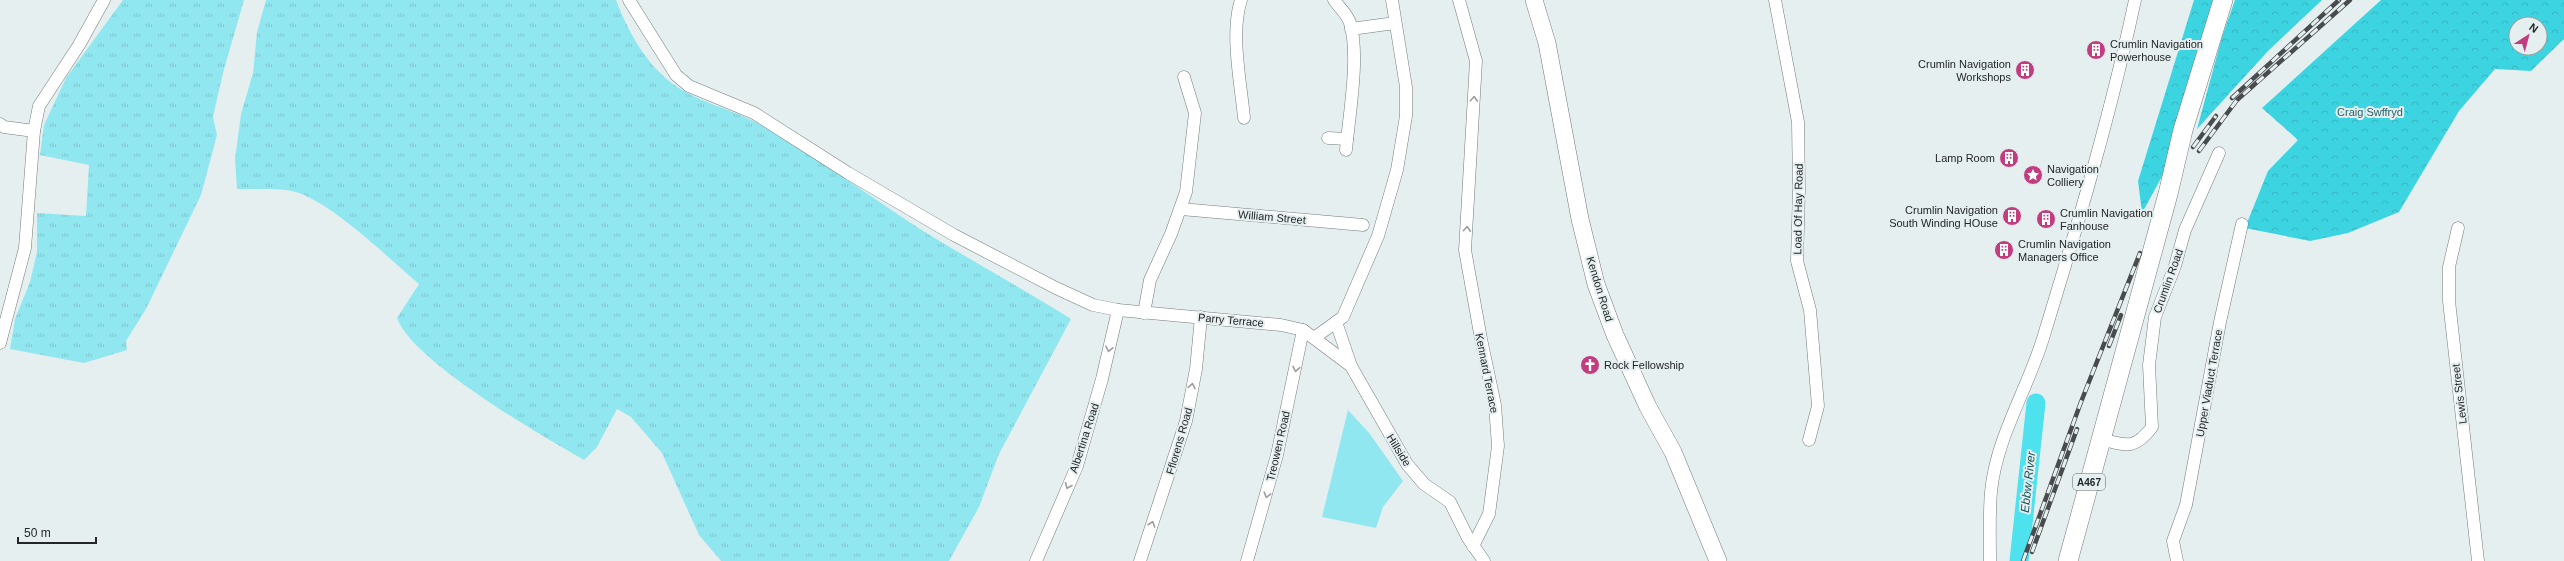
<svg xmlns="http://www.w3.org/2000/svg" width="2564" height="561" font-family="Arial,sans-serif">
  <defs>
    <pattern id="grass-tufts" width="24" height="20" patternUnits="userSpaceOnUse"><rect width="24" height="20" fill="#91e7f0"/><path d="M3 7l-1-3M5 7V3M7 7l1-3M15 17l-1-3M17 17v-4M19 17l1-3" fill="none" stroke="#7dc6ce"/></pattern>
    <pattern id="forest-crowns" width="20" height="18" patternUnits="userSpaceOnUse"><rect width="20" height="18" fill="#3dd4e2"/><path d="M2 6a3 3 0 1 1 6 0M12 15a3 3 0 1 1 6 0" fill="none" stroke="#35b6c2"/></pattern>
  </defs>
  <rect width="100%" height="100%" fill="#e6eff0"/>
  <g fill="url(#grass-tufts)">
    <path d="M123 0H244L223 73 213 117 217 135 201 195 146 309 126 341 127 350 84 363 10 349 15 319 30 282 37 252V213L86 216 89 165 40 155 44 125 66 78Z"/>
    <path d="M266 0H616C628 31 645 63 673 84 699 103 733 109 761 125 816 156 867 195 920 229 970 260 1022 288 1071 319L999 454 979 507 949 561H721L699 535 662 453 631 417 617 409 597 447 584 460C542 436 412 361 397 318L419 284C387 257 342 212 304 195 285 186 257 190 237 189L235 159 241 114 253 73 257 32Z"/>
  </g>
  <g fill="url(#forest-crowns)" fill-rule="evenodd">
    <path d="M2194 0H2214L2165 171 2142 213 2138 181Z"/>
    <path d="M2235 0H2322L2268 51 2197 129 2222 37Z"/>
    <path d="M2381 0H2564V39L2531 71 2495 69 2459 111 2399 212 2348 233 2310 241 2245 228 2268 171 2298 140 2262 108ZM2516 24H2540V48H2516Z"/>
  </g>
  <path fill="#91e7f0" d="M1348 410 1370 434 1403 481 1383 507 1376 528 1322 517Z"/>
  <g fill="none" stroke-linecap="round" stroke-linejoin="round">
    <path stroke="#4ee1ee" stroke-width="19" d="M2019 561 2036 403"/>
    <defs>
      <g id="minor">
        <path d="M629 0 676 75 689 86 754 113 848 173 954 235 1056 288 1093 305 1118 310 1281 325 1303 330 1351 366 1407 464 1424 484 1450 502 1468 538 1484 561"/>
        <path d="M1241 0C1230 33 1241 84 1244 118"/>
        <path d="M1334 0C1339 7 1348 15 1350 23 1360 55 1349 115 1346 150"/>
        <path d="M1459 0 1476 61 1465 250 1481 339 1495 405 1498 446 1489 514 1473 546"/>
        <path d="M1775 0 1798 122 1799 190 1797 261 1810 310 1818 406 1809 440"/>
        <path d="M1351 29 1395 23"/>
        <path d="M0 124 4 127 34 131"/>
        <path d="M1328 138 1347 139"/>
        <path d="M1181 209 1363 225"/>
        <path d="M2458 228 2449 267V301L2478 561"/>
        <path d="M1144 313 1150 280 1171 234 1186 192 1195 113 1184 77"/>
        <path d="M1336 322 1351 366"/>
        <path d="M1314 338 1343 317 1378 236 1397 170 1406 116V87L1392 0"/>
        <path d="M0 343 25 248 34 131 39 106 79 45 104 0"/>
        <path d="M2101 439C2126 446 2135 450 2152 427L2149 365 2155 317 2175 266 2185 230 2219 153"/>
        <path d="M1036 561 1077 466 1102 379 1118 310"/>
        <path d="M1140 561 1186 421 1196 369 1201 317"/>
        <path d="M1247 561 1277 455 1303 330"/>
        <path d="M1990 561C1990 538 1989 514 1991 492 1996 437 2029 387 2044 335 2078 224 2111 113 2135 0"/>
        <path d="M2177 561 2173 541 2186 505 2220 322 2242 224"/>
      </g>
      <path id="secondary" d="M1534 0 1547 43 1580 219 1596 284 1615 335 1648 407 1673 452 1718 561"/>
      <path id="primary" d="M2068 561 2168 194 2183 130 2223 0"/>
    </defs>
    <use href="#minor" stroke="#747b7c" stroke-width="13"/>
    <use href="#secondary" stroke="#747b7c" stroke-width="18"/>
    <use href="#primary" stroke="#747b7c" stroke-width="20"/>
    <use href="#minor" stroke="#fff" stroke-width="12"/>
    <use href="#secondary" stroke="#fff" stroke-width="17"/>
    <use href="#primary" stroke="#fff" stroke-width="19"/>
    <defs>
      <g id="rail">
        <path d="M2232 98 2339 0"/>
        <path d="M2193 147 2216 116"/>
        <path d="M2199 151 2237 100 2350 0"/>
        <path d="M2109 346 2121 315"/>
        <path d="M2032 552 2077 429"/>
        <path d="M2023 561 2081 402 2140 253"/>
      </g>
    </defs>
    <use href="#rail" stroke="#484c4d" stroke-width="4.5"/>
    <use href="#rail" stroke="#e6eff0" stroke-width="3" stroke-dasharray="9" stroke-linecap="butt"/>
  </g>
  <defs><path id="oneway-chevron" d="M-2-3.5L2.5 0L-2 3.5" fill="none" stroke-width="1.6" stroke-linecap="round" stroke-linejoin="round"/></defs>
  <g stroke="#9c9d9e">
    <use href="#oneway-chevron" transform="translate(1474 99) rotate(-87)"/>
    <use href="#oneway-chevron" transform="translate(1467 229) rotate(-86)"/>
    <use href="#oneway-chevron" transform="translate(1109 349) rotate(102)"/>
    <use href="#oneway-chevron" transform="translate(1296 369) rotate(101)"/>
    <use href="#oneway-chevron" transform="translate(1192 386) rotate(-80)"/>
    <use href="#oneway-chevron" transform="translate(1068 486) rotate(113)"/>
    <use href="#oneway-chevron" transform="translate(1267 495) rotate(105)"/>
    <use href="#oneway-chevron" transform="translate(1152 524) rotate(-71)"/>
  </g>
  <defs>
    <symbol id="building-disc" viewBox="-11 -11 22 22"><circle r="9.5" fill="#c23d7f" stroke="#e6eff0"/><path d="M-4-6H4V6H1V3H-1V6H-4ZM-2.5-4.3h1.7v1.8h-1.7ZM.8-4.3h1.7v1.8H.8ZM-2.5-1h1.7V.8h-1.7ZM.8-1h1.7V.8H.8Z" fill="#fff"/></symbol>
    <symbol id="sight-disc" viewBox="-11 -11 22 22"><circle r="9.5" fill="#c23d7f" stroke="#e6eff0"/><path d="M0-6L1.8-2.2L6-1.7L2.9 1.2L3.7 5.4L0 3.3L-3.7 5.4L-2.9 1.2L-6-1.7L-1.8-2.2Z" fill="#fff"/></symbol>
    <symbol id="church-disc" viewBox="-11 -11 22 22"><circle r="9.5" fill="#c23d7f" stroke="#e6eff0"/><path d="M-1.2-6h2.4v3.5h3.3v2.4h-3.3V6h-2.4V-.1h-3.3v-2.4h3.3Z" fill="#fff"/></symbol>
  </defs>
  <g fill-rule="evenodd">
    <use href="#building-disc" x="2085" y="39" width="22" height="22"/>
    <use href="#building-disc" x="2014" y="59" width="22" height="22"/>
    <use href="#building-disc" x="1998" y="147" width="22" height="22"/>
    <use href="#sight-disc" x="2022" y="164" width="22" height="22"/>
    <use href="#building-disc" x="2001" y="205" width="22" height="22"/>
    <use href="#building-disc" x="2035" y="208" width="22" height="22"/>
    <use href="#building-disc" x="1993" y="239" width="22" height="22"/>
    <use href="#church-disc" x="1579" y="354" width="22" height="22"/>
  </g>
  <g text-anchor="middle" stroke-width="4" stroke-linejoin="round" paint-order="stroke">
    <rect fill="#e6eff0" stroke="#5e6263" stroke-width="1" x="2073" y="474" width="32" height="16" rx="3"/>
    <g font-size="10" font-weight="bold" fill="#232627">
      <text x="2089" y="486">A467</text>
    </g>
    <g font-size="11" fill="#232627" stroke="#e6eff0" text-anchor="start">
      <text x="2110" y="48">Crumlin Navigation<tspan x="2110" dy="13">Powerhouse</tspan></text>
      <text x="2011" y="68" text-anchor="end">Crumlin Navigation<tspan x="2011" dy="13">Workshops</tspan></text>
      <text x="1995" y="162" text-anchor="end">Lamp Room</text>
      <text x="2047" y="173">Navigation<tspan x="2047" dy="13">Colliery</tspan></text>
      <text x="1998" y="214" text-anchor="end">Crumlin Navigation<tspan x="1998" dy="13">South Winding HOuse</tspan></text>
      <text x="2060" y="217">Crumlin Navigation<tspan x="2060" dy="13">Fanhouse</tspan></text>
      <text x="2018" y="248">Crumlin Navigation<tspan x="2018" dy="13">Managers Office</tspan></text>
      <text x="1604" y="369">Rock Fellowship</text>
    </g>
    <g font-size="11" fill="#256166" stroke="#e6eff0">
      <text x="2370" y="116">Craig Swffryd</text>
    </g>
    <g font-size="11" fill="#232627" stroke="#e6eff0">
      <text transform="translate(1798 209) rotate(-89)" y="4">Load Of Hay Road</text>
      <text transform="translate(1272 217) rotate(5)" y="4">William Street</text>
      <text transform="translate(2168 281) rotate(-70)" y="4">Crumlin Road</text>
      <text transform="translate(1600 289) rotate(73)" y="4">Kendon Road</text>
      <text transform="translate(1231 320) rotate(5)" y="4">Parry Terrace</text>
      <text transform="translate(1487 373) rotate(79)" y="4">Kennard Terrace</text>
      <text transform="translate(2209 383) rotate(-80)" y="4">Upper Viaduct Terrace</text>
      <text transform="translate(2459 394) rotate(-97)" y="4">Lewis Street</text>
      <text transform="translate(1084 438) rotate(-72)" y="4">Albertina Road</text>
      <text transform="translate(1179 441) rotate(-74)" y="4">Fflorens Road</text>
      <text transform="translate(1278 446) rotate(-77)" y="4">Treowen Road</text>
      <text transform="translate(1399 450) rotate(58)" y="4">Hillside</text>
    </g>
    <g font-size="12" font-style="italic" fill="#155359" stroke="#e6eff0">
      <text transform="translate(2028 482) rotate(-84)" y="4">Ebbw River</text>
    </g>
  </g>
  <g transform="translate(2528 36) rotate(36)"><circle r="19" fill="#e6eff0" stroke="#989fa0"/>
  <path d="M0-3L7 15L0 10L-7 15Z" fill="#c23d7f"/>
  <text y="-6" font-size="11" font-weight="bold" text-anchor="middle" fill="#232627">N</text>
  </g>
  <path d="M18 537v6h78v-6" fill="none" stroke="#232627" stroke-width="2"/>
  <text x="24" y="537" font-size="12" fill="#232627" stroke="#e6eff0" stroke-width="3" paint-order="stroke">50 m</text>
</svg>
